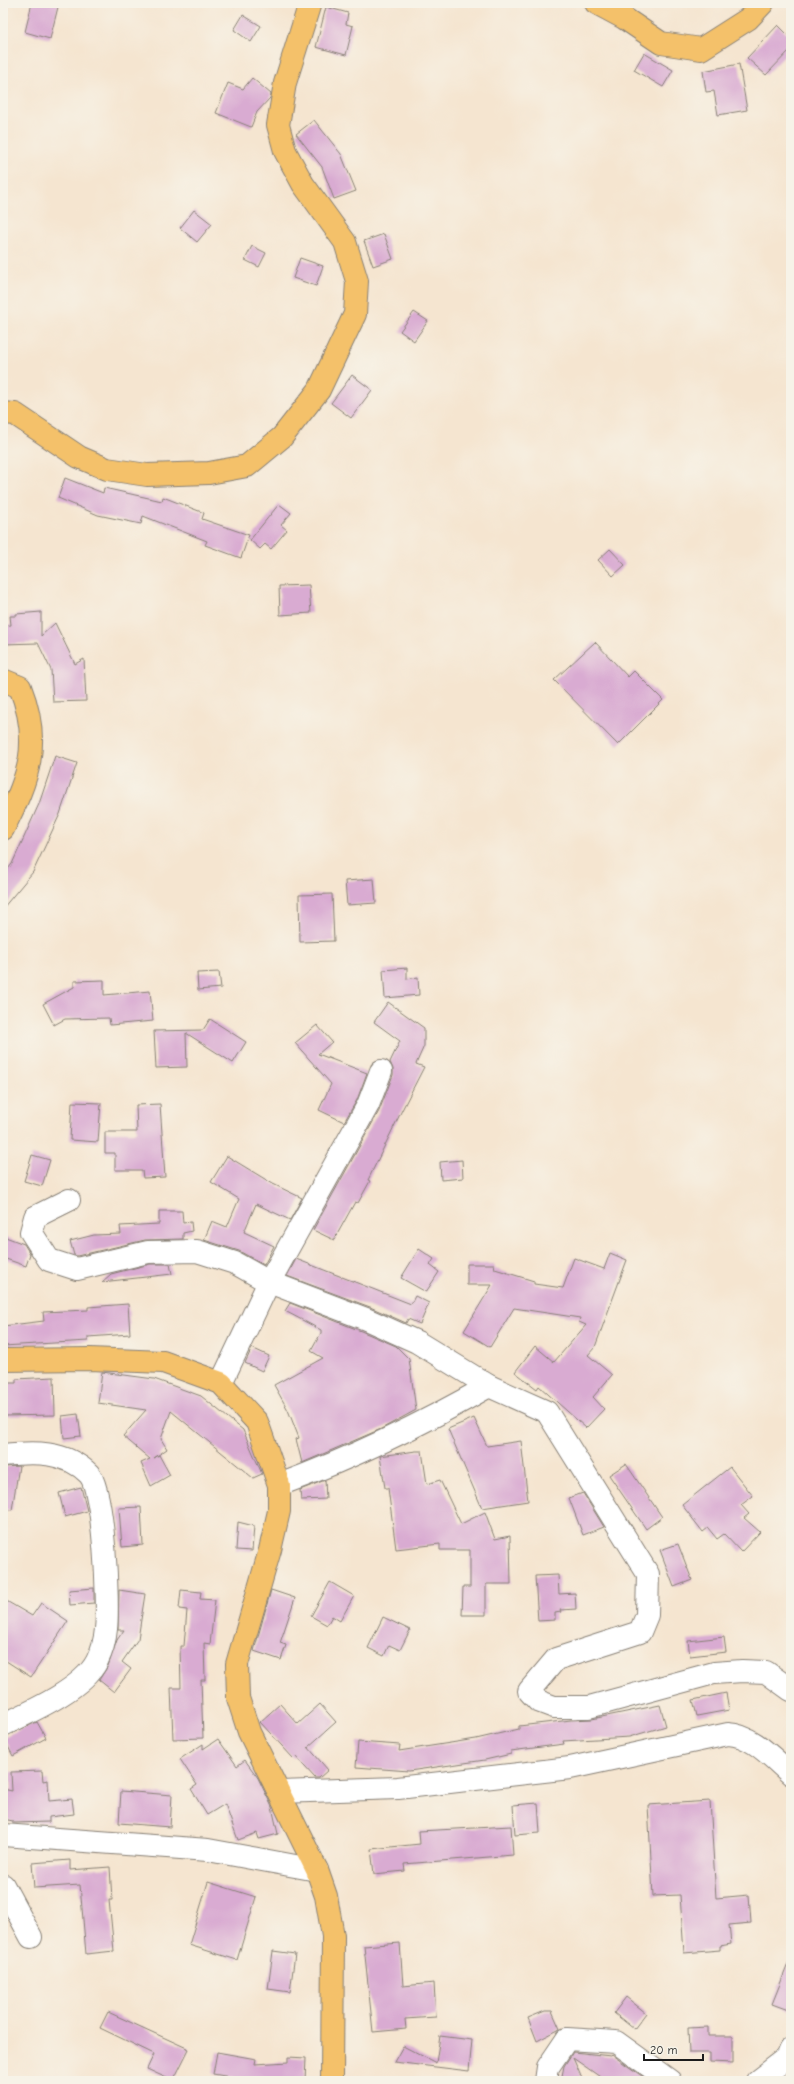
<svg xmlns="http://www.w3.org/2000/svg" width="794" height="2084" font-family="'Comic Neue',sans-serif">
  <rect width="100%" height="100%" fill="#f7f3e8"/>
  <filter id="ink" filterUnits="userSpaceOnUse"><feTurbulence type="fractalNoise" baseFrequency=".025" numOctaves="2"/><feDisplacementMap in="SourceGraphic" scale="8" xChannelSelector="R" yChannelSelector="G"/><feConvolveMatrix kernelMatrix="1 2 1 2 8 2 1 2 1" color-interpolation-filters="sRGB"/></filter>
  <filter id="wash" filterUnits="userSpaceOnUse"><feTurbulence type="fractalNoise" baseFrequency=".012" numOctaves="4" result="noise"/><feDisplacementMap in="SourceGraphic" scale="16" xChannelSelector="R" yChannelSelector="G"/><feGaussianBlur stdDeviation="0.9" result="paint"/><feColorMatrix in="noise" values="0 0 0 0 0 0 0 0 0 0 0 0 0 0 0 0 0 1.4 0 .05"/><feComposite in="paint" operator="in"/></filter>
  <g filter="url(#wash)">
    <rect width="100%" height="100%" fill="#f5e5d0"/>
    <g id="blocks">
      <g fill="#d9abd2">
        <path d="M32 3H59L50 39 25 32Z"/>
        <path d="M326 7 348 13 346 24 353 26 346 55 316 47Z"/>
        <path d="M243 15 261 26 251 42 234 30Z"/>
        <path d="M778 25 791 38V49L766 75 747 58Z"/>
        <path d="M644 53 673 70 663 87 634 70Z"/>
        <path d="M739 64 747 110 718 115 714 91 706 92 703 71Z"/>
        <path d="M252 78 271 94 270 98 257 112 251 127 216 113 228 83 243 89Z"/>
        <path d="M314 120 341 154 356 191 334 199 322 167 296 134Z"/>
        <path d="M194 210 212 224 197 242 180 228Z"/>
        <path d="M384 234 393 259 373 266 364 241Z"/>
        <path d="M252 246 266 253 259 267 245 260Z"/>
        <path d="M300 258 323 266 316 286 293 278Z"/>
        <path d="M414 312 428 321 414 341 400 331Z"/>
        <path d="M352 375 372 390 351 418 331 403Z"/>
        <path d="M65 478 103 493 104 488 162 501 163 497 204 513 202 519 249 535 241 558 205 545 207 541 143 516 141 524 98 515 58 498Z"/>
        <path d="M279 504 291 513 281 525 287 530 271 549 265 544 260 549 250 540Z"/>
        <path d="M610 549 625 565 613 576 598 560Z"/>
        <path d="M309 585 311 613 280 615 279 586Z"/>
        <path d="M41 612V636L55 623 75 664 84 659 86 701 53 702 51 670 38 643 3 644V626L11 625 10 616H16V614Z"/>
        <path d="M595 642 628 677 634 671 663 700 618 745 554 680Z"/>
        <path d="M55 756 77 763 60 814 33 872 3 908V875L12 864 39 804Z"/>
        <path d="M374 879 376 903 347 905 345 881Z"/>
        <path d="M332 894 334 941 300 942 299 895Z"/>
        <path d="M407 968V979L418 977 419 995 385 998 383 970Z"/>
        <path d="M219 972 221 988 198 990 197 973Z"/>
        <path d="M104 980V995L150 991 153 1021 110 1025 109 1018 65 1019 54 1025 43 1004 74 987V981Z"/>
        <path d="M388 1002 424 1028V1046L416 1064 424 1067 402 1110 368 1180 370 1181 358 1203 355 1202 334 1240 313 1230 379 1111 393 1075V1069L390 1062 400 1041 374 1022Z"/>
        <path d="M210 1019 246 1042 233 1063 186 1033 187 1067 156 1068 154 1031 203 1030Z"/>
        <path d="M317 1025 332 1042 318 1054 367 1073 357 1100 344 1122 319 1110 331 1084 295 1043Z"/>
        <path d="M72 1102 101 1103 98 1142 70 1140Z"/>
        <path d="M160 1104 165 1177 143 1178 142 1170H115V1153H105V1132H137L136 1105Z"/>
        <path d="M32 1155 50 1160 42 1186 24 1181Z"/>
        <path d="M227 1156 273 1184 302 1198 290 1220 256 1204 244 1232 274 1246 264 1265 239 1251 204 1240 212 1221 227 1227 239 1199 211 1182Z"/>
        <path d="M462 1160 463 1178 441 1180 440 1162Z"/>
        <path d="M159 1211H182L183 1223 191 1222 192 1231 183 1233V1239L145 1240 77 1256 74 1255 70 1241 94 1235 121 1234 120 1226 159 1224Z"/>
        <path d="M3 1236 24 1244 30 1254 26 1266 3 1258Z"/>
        <path d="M419 1249 434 1259 430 1265 439 1272 426 1292 401 1278Z"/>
        <path d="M610 1253 627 1260 595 1347 588 1355 612 1375 593 1397 604 1409 586 1428 539 1386 537 1389 515 1372 535 1346 554 1362 586 1325 579 1322 580 1318 514 1308 490 1347 464 1331 492 1285H467V1264H494L495 1269 534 1281V1284L563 1288 574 1258 604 1269Z"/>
        <path d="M296 1259 411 1304 415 1296 429 1303 420 1324 408 1319 406 1323 370 1307 287 1276Z"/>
        <path d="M150 1264H170L172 1274 102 1282 111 1274Z"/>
        <path d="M290 1303 361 1331 396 1346 409 1359 416 1410 381 1429 302 1463 296 1439 299 1438 288 1410 274 1385 323 1358 311 1351 321 1333V1330L285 1311Z"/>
        <path d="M128 1304 130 1334 88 1337V1341L3 1346V1326L44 1321 43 1312 88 1310V1307Z"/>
        <path d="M252 1348 269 1356 262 1371 245 1363Z"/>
        <path d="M102 1372 154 1379 201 1396 243 1430 262 1474 253 1478 171 1411 161 1439 167 1449 154 1458 159 1455 170 1475 151 1486 141 1463 150 1459 123 1436 146 1410 98 1403Z"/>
        <path d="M54 1377 55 1415 3 1416V1383H16V1379Z"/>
        <path d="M78 1414 81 1436 64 1438 62 1416Z"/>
        <path d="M474 1418 487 1446 521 1441 528 1501 482 1508 448 1429Z"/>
        <path d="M416 1451H422L427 1484 440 1480 461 1524 485 1512 495 1539 510 1536 511 1584H486V1615H462L463 1587H470V1550H440V1544L396 1549 388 1488H385L380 1456Z"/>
        <path d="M626 1464 662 1517 646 1529 609 1475Z"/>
        <path d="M19 1466 12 1510 3 1509V1467Z"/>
        <path d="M730 1467 753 1496 741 1505 749 1514 744 1518 760 1532 741 1552 724 1534 717 1539 708 1528 703 1532 682 1505Z"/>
        <path d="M325 1480 326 1499 301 1500 300 1490Z"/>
        <path d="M81 1487 87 1511 65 1517 59 1493Z"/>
        <path d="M583 1493 604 1527 583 1535 569 1498Z"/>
        <path d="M141 1507 143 1545 122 1547 119 1508Z"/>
        <path d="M238 1522 254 1526 252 1551 236 1550Z"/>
        <path d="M678 1544 692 1580 674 1587 660 1550Z"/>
        <path d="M558 1575 559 1594 575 1593 576 1609 560 1610 561 1612 555 1613V1620L538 1621 535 1576Z"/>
        <path d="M330 1582 354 1596 340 1621 332 1616 327 1625 311 1616Z"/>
        <path d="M94 1588V1603L70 1605 69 1590Z"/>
        <path d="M119 1590 145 1594 138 1639 122 1662 131 1669 114 1692 99 1680 108 1666 117 1640 124 1630H118Z"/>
        <path d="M181 1590 201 1592 200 1599 215 1600 210 1644 204 1643 205 1680H201L203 1738 173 1739 171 1688H181L180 1646H184L187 1610 179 1609Z"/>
        <path d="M271 1590 295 1598 280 1643 286 1645 281 1660 254 1651Z"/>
        <path d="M3 1599 32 1616 41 1603 68 1621 31 1677 3 1659Z"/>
        <path d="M383 1617 410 1630 400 1650 389 1645 384 1656 368 1648Z"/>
        <path d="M724 1637 726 1652 690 1656 688 1641Z"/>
        <path d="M726 1693 729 1710 697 1716 693 1700Z"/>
        <path d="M280 1704 298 1724 320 1704 336 1722 308 1747 328 1770 319 1778H315L295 1756 293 1758 260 1722Z"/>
        <path d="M660 1705 666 1726 629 1737 563 1741 564 1744 511 1751V1754L485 1760 409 1771 356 1767 358 1742 400 1745 399 1751 476 1739 519 1729V1726L571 1720 592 1719Z"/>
        <path d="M37 1722 46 1738 13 1756 3 1737Z"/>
        <path d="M218 1739 237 1766 245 1760 258 1778 272 1807 278 1834 259 1839 257 1833 238 1840 225 1804 207 1815 191 1789 197 1785 180 1759 203 1744V1749Z"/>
        <path d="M42 1771 43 1781 48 1780 49 1801 72 1799 74 1814 49 1817V1822L13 1823V1821L3 1819V1789L12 1791 11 1772Z"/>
        <path d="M121 1791 172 1795 170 1827 119 1823Z"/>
        <path d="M710 1801 716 1898 749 1895 751 1923 729 1925 731 1944 720 1946V1950L684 1953 680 1895 653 1896 648 1805Z"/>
        <path d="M538 1803 540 1833 515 1835 513 1805Z"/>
        <path d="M511 1826 513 1855 404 1864 405 1871 374 1874 371 1849 420 1844 419 1831Z"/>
        <path d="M70 1860V1870L110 1867 112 1900H109L114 1951 86 1954 80 1885 34 1888 32 1863Z"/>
        <path d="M208 1882 256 1897 237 1960 189 1945Z"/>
        <path d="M400 1943 403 1986 434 1983 436 2017 405 2019 406 2029 373 2032 364 1946Z"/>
        <path d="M273 1951 295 1954 290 1992 268 1989Z"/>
        <path d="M790 1959H791V2011L772 2004Z"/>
        <path d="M626 1997 646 2013 634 2029 614 2013Z"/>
        <path d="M545 2011H552L560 2029 537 2041 528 2018Z"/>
        <path d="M108 2012 189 2049 173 2081 147 2069 154 2054 100 2028Z"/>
        <path d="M708 2027V2036H733V2063L710 2062V2053H689L688 2028Z"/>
        <path d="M440 2036 472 2040 469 2071 394 2062 403 2046 436 2063Z"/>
        <path d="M217 2052 256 2059 255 2064 288 2062V2057L306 2058 305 2081H254L213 2074Z"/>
        <path d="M573 2052 611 2056 612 2055 649 2081H606L573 2058 583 2081H561L564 2066Z"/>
      </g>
    </g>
  </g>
  <g filter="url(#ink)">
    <use href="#blocks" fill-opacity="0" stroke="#888076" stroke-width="1"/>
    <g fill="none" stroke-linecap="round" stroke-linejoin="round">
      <defs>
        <g id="minor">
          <path d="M69 1200 35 1217 31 1232 49 1260 77 1269 148 1252 197 1251 235 1263 269 1282 366 1319 417 1342 489 1386"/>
          <path d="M221 1383 268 1284 368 1105 381 1071"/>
          <path d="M3 1455C33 1452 65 1450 89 1474 104 1490 109 1604 106 1629 105 1640 102 1651 97 1661 83 1689 30 1712 3 1725"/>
          <path d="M279 1485C352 1458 421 1425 489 1386L547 1412 648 1574 647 1615 640 1632 556 1659 529 1691 538 1701 554 1707H589L714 1673 742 1671 766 1672 791 1690"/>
          <path d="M280 1792 398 1788 570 1768 728 1734C753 1735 773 1759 791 1774"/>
          <path d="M3 1835 208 1850 317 1870"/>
          <path d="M3 1885 31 1937"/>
          <path d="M546 2081 548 2067 567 2039 616 2042 670 2081"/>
          <path d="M757 2081 787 2058 791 2049"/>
        </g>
        <g id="highway">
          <path d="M596 3 624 18 661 43 701 49 748 19 763 3"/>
          <path d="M3 413 15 414 79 457 107 469 147 475 209 473 247 466 282 437 319 390 355 314 357 281 345 242 303 184 285 151 278 125 285 83 310 3"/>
          <path d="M3 680 20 687C42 743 29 778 3 829"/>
          <path d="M3 1360 90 1359 163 1362 221 1383 257 1422 279 1485V1511L270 1550 237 1664 238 1698 249 1732 317 1870 326 1896 333 1936 332 2081"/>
        </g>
      </defs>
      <use href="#minor" stroke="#888076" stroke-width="24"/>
      <use href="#highway" stroke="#888076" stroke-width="24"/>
      <use href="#minor" stroke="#fff" stroke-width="22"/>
      <use href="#highway" stroke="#f4c16a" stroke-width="22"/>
    </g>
  </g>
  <rect width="794" height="2084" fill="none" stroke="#f7f3e8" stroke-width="16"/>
  <path d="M644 2054v6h59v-6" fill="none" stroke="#1c1c1c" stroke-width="2"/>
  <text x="650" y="2054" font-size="12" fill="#1c1c1c" stroke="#f7f3e8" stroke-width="3" paint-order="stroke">20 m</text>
</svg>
